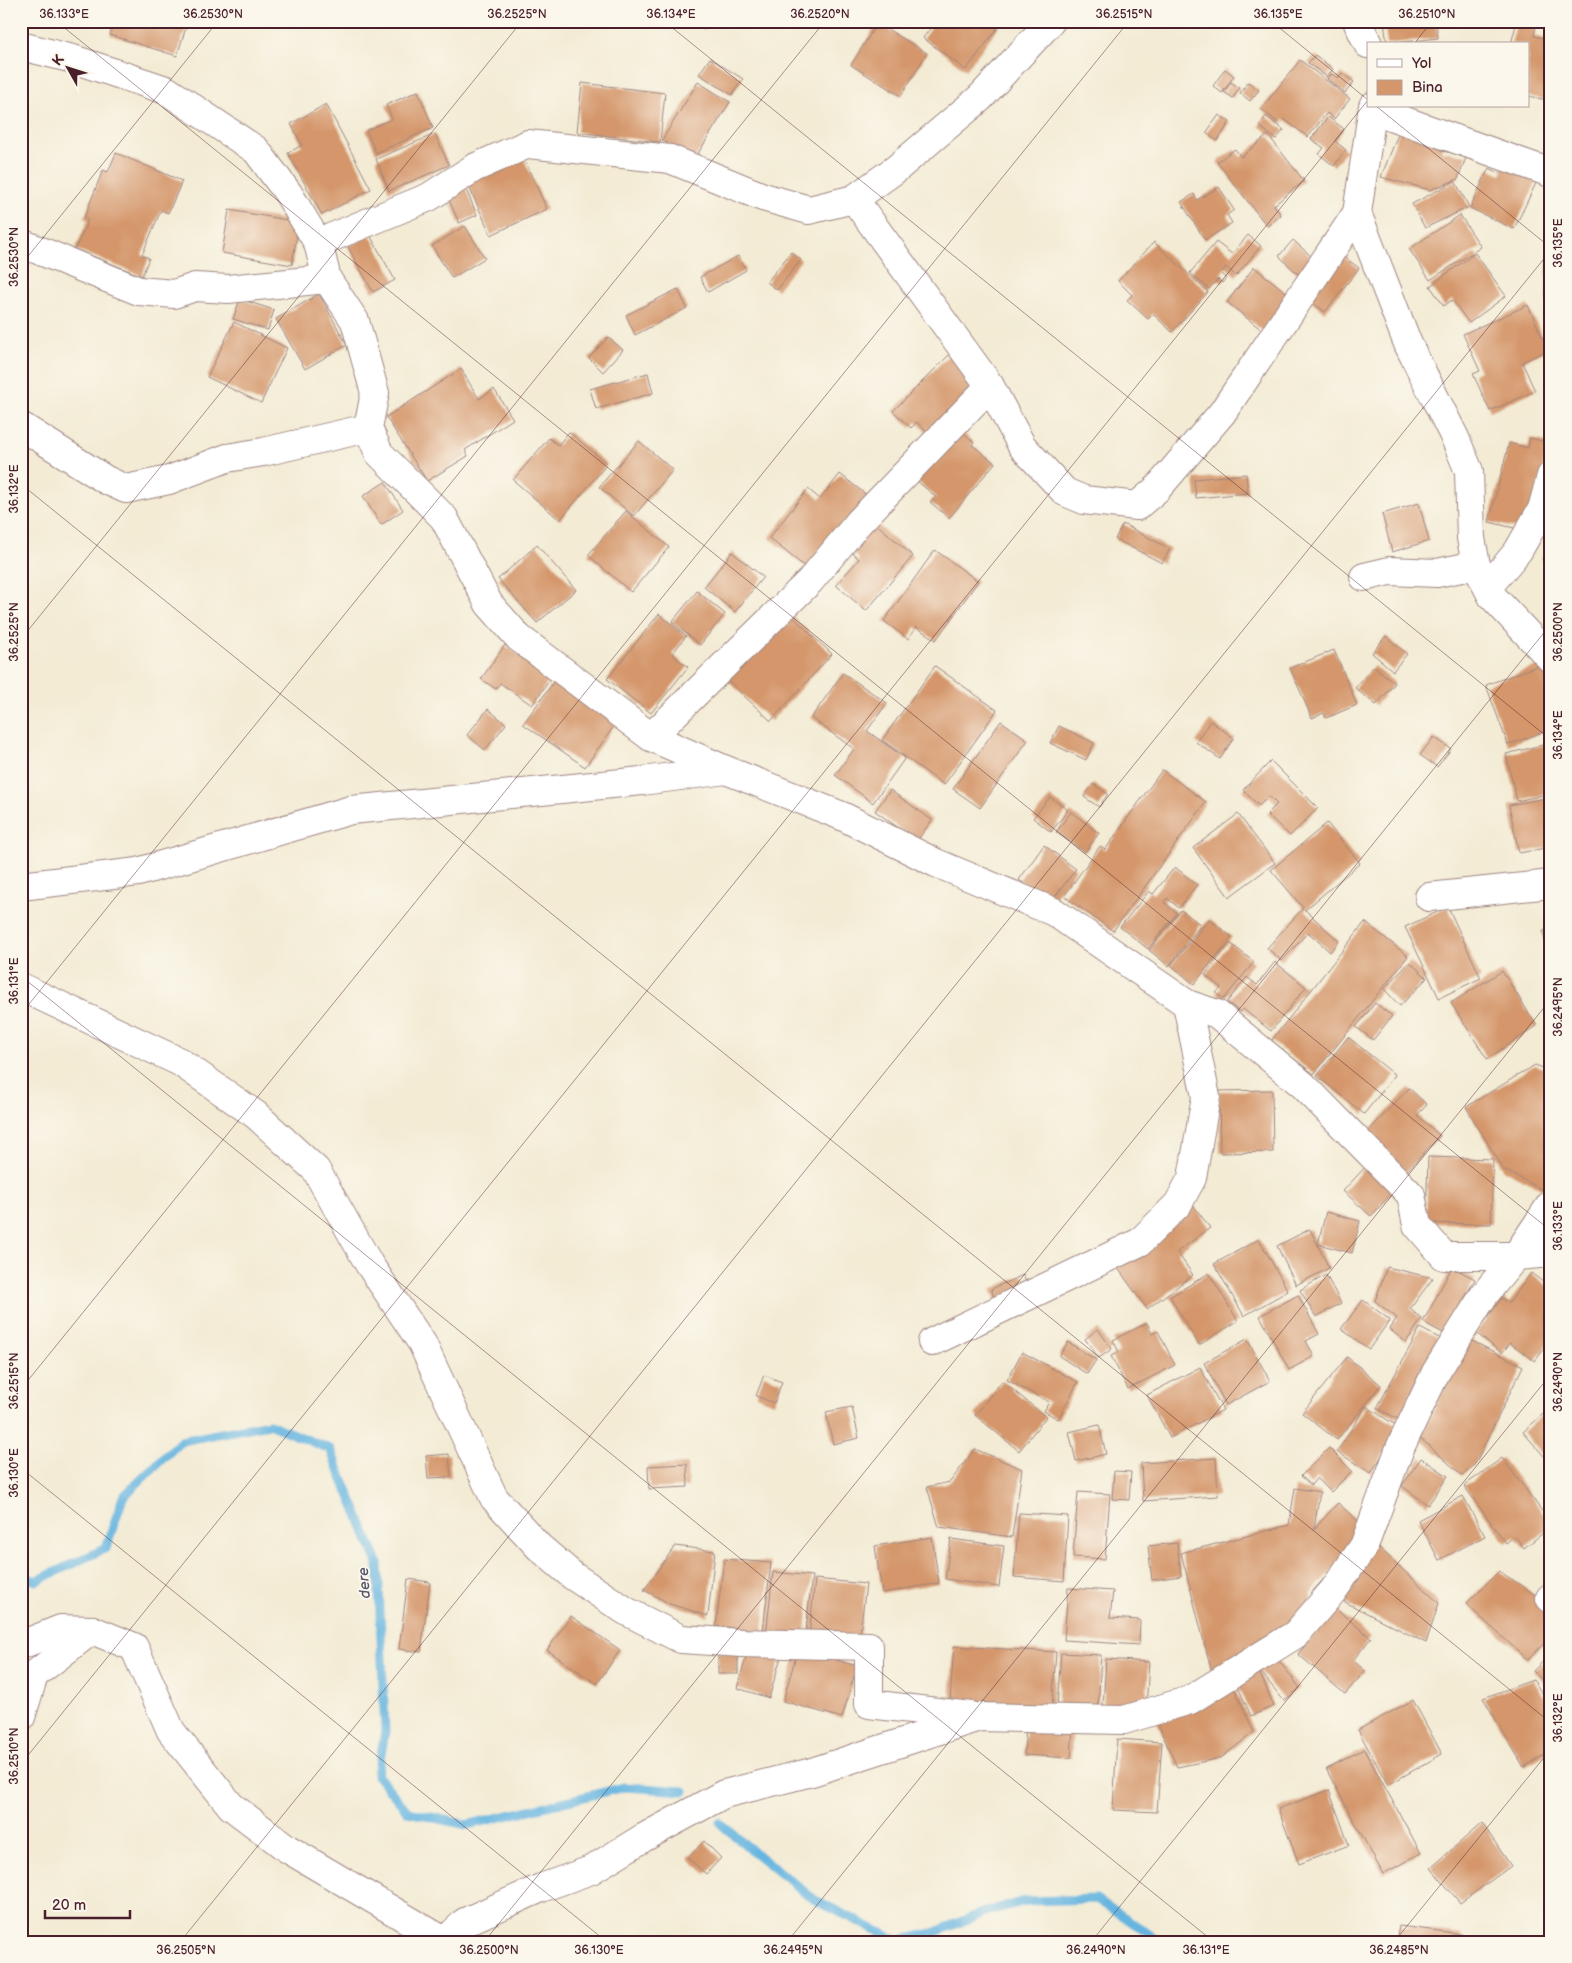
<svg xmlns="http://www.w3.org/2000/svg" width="1572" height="1963" font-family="'Balsamiq Sans',sans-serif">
  <rect width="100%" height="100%" fill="#fbf7ec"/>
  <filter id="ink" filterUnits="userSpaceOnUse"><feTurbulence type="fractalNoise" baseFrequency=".02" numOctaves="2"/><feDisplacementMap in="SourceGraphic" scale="10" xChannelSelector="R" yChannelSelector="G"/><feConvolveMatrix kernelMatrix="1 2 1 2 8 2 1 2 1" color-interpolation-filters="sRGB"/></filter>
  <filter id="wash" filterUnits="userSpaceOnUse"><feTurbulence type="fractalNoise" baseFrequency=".0096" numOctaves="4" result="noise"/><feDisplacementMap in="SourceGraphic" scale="20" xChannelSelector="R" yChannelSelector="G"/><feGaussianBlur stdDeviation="1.12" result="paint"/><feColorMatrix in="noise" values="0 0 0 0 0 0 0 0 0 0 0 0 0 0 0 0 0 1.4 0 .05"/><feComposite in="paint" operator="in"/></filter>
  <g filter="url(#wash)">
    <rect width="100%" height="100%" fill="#f3ebd4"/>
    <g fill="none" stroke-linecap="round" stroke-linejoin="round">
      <g stroke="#66b5e0" stroke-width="9">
        <path d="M21 1575 36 1581 106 1548 123 1497 181 1441 269 1424 330 1449 378 1563 385 1732 377 1775 408 1812 467 1825 625 1787 684 1791"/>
        <path d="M720 1823 754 1852 815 1900 898 1941 933 1933 985 1912 1025 1901 1096 1899 1149 1933 1159 1942"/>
      </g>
    </g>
    <g id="blocks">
      <g fill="#d4966b">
        <path d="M114 21H188L177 56 110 35Z"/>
        <path d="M693 21H711L704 30Z"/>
        <path d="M936 21H1003L966 70 923 38Z"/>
        <path d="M1384 21H1436L1438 38 1387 44Z"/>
        <path d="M1517 21H1537L1534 36 1551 40V101L1528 96V44H1511Z"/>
        <path d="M877 23 927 53 901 96 851 65Z"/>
        <path d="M1315 55 1333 69 1327 77 1308 63Z"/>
        <path d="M710 58 743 79 732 95 699 74Z"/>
        <path d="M1300 60 1350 99 1334 119 1327 113 1308 137 1284 119 1280 124 1261 109Z"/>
        <path d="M1225 69 1234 76 1222 93 1213 86Z"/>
        <path d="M1342 73 1354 82 1345 93 1327 79 1332 74 1338 78Z"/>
        <path d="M698 82 730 102 694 160 662 140Z"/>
        <path d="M1231 82 1239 88 1233 98 1224 92Z"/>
        <path d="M1248 82 1259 90 1250 101 1240 93Z"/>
        <path d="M582 83 665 93 660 142 577 132Z"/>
        <path d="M418 91 433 128 376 153 366 130 392 119 386 105Z"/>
        <path d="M326 104 371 189 322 215 288 153 302 145 291 124Z"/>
        <path d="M1219 115 1230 122 1217 141 1206 133Z"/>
        <path d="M1266 116 1284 130 1276 139 1259 126Z"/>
        <path d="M1328 117 1344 129 1335 141 1346 150 1334 166 1319 154 1324 148 1311 139Z"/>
        <path d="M1401 127 1444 144 1441 151 1467 155 1458 179 1430 190 1381 177Z"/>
        <path d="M435 134 449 165 389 191 376 159Z"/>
        <path d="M1268 135 1304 181 1274 205 1281 215 1267 226 1217 162 1235 149 1241 157Z"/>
        <path d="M116 153 182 181 168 213 161 210 142 255 149 258 142 276 75 249 88 220 84 218 103 170 108 172Z"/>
        <path d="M521 153 547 209 491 235 465 178Z"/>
        <path d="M1506 164 1538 179 1514 229 1470 208 1489 168 1501 174Z"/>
        <path d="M1455 181 1469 207 1425 228 1412 204Z"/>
        <path d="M465 187 477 215 459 223 447 195Z"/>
        <path d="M1219 187 1234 210 1227 215 1232 223 1205 240 1181 202 1194 194 1197 200Z"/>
        <path d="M229 210 299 222 292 265 222 253Z"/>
        <path d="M1460 215 1481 247 1430 280 1409 249Z"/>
        <path d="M465 226 485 258 452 278 432 246Z"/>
        <path d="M370 235 395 280 373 292 348 247Z"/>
        <path d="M1248 235 1261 246 1236 276 1226 267 1221 274 1226 278 1222 283 1218 279 1209 289 1190 273 1216 242 1232 254Z"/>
        <path d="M1293 240 1313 258 1298 274 1279 256Z"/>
        <path d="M1154 242 1208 292 1172 332 1153 314 1148 319 1127 300 1132 295 1118 281Z"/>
        <path d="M791 252 801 260 777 290 767 282Z"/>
        <path d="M1475 253 1506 296 1469 323 1452 300 1444 306 1430 286Z"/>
        <path d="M1340 254 1359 268 1325 312 1307 298Z"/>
        <path d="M738 256 746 270 708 292 700 277Z"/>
        <path d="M1547 259H1551V302H1546Z"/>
        <path d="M1254 267 1291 296 1263 331 1227 302Z"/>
        <path d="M678 289 687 308 635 335 626 315Z"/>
        <path d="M319 294 347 345 305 369 276 319Z"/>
        <path d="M240 299 274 310 268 330 233 319Z"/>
        <path d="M1528 305 1548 350 1522 362 1535 391 1490 411 1473 374 1480 371 1463 334Z"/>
        <path d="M234 322 287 348 261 403 207 377Z"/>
        <path d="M608 337 623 350 603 372 589 358Z"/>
        <path d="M950 354 983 388 932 438 917 422 911 428 893 411Z"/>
        <path d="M461 369 479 399 494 389 513 419 465 450 468 456 427 481 386 417Z"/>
        <path d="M648 373 653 393 596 409 590 389Z"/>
        <path d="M960 430 974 442 972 445 995 463 949 518 930 502 936 497 916 480Z"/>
        <path d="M569 432 607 464 560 520 513 480 549 438 558 445Z"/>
        <path d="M1530 438 1549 443 1527 531 1489 522 1509 443 1528 448Z"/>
        <path d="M639 441 673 470 634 516 599 487Z"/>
        <path d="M840 474 869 497 810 571 769 538 808 489 820 499Z"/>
        <path d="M1246 474 1248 493 1196 498 1194 479Z"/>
        <path d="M385 482 403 510 381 525 363 496Z"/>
        <path d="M1419 503 1429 541 1392 552 1382 514Z"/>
        <path d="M626 511 669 547 631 592 588 555Z"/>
        <path d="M871 519 913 556 866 611 836 585 859 559 846 547Z"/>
        <path d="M1123 524 1170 549 1162 563 1115 539Z"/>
        <path d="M537 545 576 590 537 623 498 579Z"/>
        <path d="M1551 545V564L1542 559Z"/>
        <path d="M935 550 978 581 936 640 916 627 908 639 884 621Z"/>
        <path d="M732 552 763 577 735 612 704 587Z"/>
        <path d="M697 591 725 614 700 645 672 622Z"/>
        <path d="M789 613 832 654 771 721 727 680Z"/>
        <path d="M659 614 686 636 672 654 688 667 651 713 607 679Z"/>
        <path d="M1386 636 1407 654 1393 671 1372 653Z"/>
        <path d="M505 645 551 678 532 705 500 683 496 689 481 679Z"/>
        <path d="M1334 650 1357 705 1326 718 1324 713 1312 718 1290 668Z"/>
        <path d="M1548 662 1551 669V729L1508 745 1486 685Z"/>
        <path d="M935 666 997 710 944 785 882 740Z"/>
        <path d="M1374 666 1395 683 1376 705 1355 688Z"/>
        <path d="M843 673 887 703 867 731 905 758 873 803 835 775 854 749 811 718Z"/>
        <path d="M556 679 617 722 585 767 523 724Z"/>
        <path d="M488 709 506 724 485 750 467 735Z"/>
        <path d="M1001 721 1028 740 980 808 953 789Z"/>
        <path d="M1210 721 1234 738 1220 759 1196 742Z"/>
        <path d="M1059 726 1094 743 1086 760 1050 743Z"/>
        <path d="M1434 737 1451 749 1437 767 1420 755Z"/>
        <path d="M1551 743V793L1517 801 1506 754Z"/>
        <path d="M1271 761 1318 808 1290 836 1267 814 1277 804 1269 796 1259 806 1243 790Z"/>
        <path d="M1162 770 1206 802 1113 931 1064 896 1100 846 1105 850Z"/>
        <path d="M1093 784 1108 794 1099 807 1084 797Z"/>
        <path d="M890 790 932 820 917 841 875 811Z"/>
        <path d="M1050 797 1068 810 1051 832 1033 818Z"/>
        <path d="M1551 797V847L1519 853 1509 805Z"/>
        <path d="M1071 812 1099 833 1085 852 1056 832Z"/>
        <path d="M1238 814 1275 863 1229 897 1193 848Z"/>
        <path d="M1327 823 1360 863 1305 910 1271 870Z"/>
        <path d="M1044 845 1076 869 1051 902 1019 880Z"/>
        <path d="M1175 867 1197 885 1179 908 1167 898 1164 902 1177 913 1148 949 1120 927 1149 891 1153 894Z"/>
        <path d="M1448 907 1481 978 1439 998 1405 927Z"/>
        <path d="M1303 908 1339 941 1330 952 1308 932 1282 961 1267 948Z"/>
        <path d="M1181 910 1201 925 1169 966 1149 950Z"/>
        <path d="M1209 919 1232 937 1194 984 1171 965Z"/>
        <path d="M1365 922 1408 956 1314 1074 1271 1041Z"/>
        <path d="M1551 930V966L1550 967 1543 931Z"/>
        <path d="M1230 943 1254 962 1224 999 1216 993 1221 988 1205 975Z"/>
        <path d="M1275 962 1306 987 1271 1031 1243 1009 1240 1012 1227 1002 1247 977 1257 985Z"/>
        <path d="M1410 962 1427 978 1400 1006 1384 989Z"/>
        <path d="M1502 971 1537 1026 1487 1059 1451 1003Z"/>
        <path d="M1375 1003 1392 1016 1373 1040 1356 1027Z"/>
        <path d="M1348 1037 1395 1075 1364 1114 1317 1076Z"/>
        <path d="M1535 1065 1551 1071V1179L1545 1191 1504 1170 1466 1107Z"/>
        <path d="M1409 1088 1427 1105 1417 1115 1440 1136 1404 1174 1364 1136Z"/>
        <path d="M1272 1090 1273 1152 1220 1153 1219 1091Z"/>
        <path d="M1428 1157 1493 1159 1491 1224 1426 1223Z"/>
        <path d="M1369 1163 1397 1188 1371 1216 1343 1191Z"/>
        <path d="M1191 1202 1210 1228 1177 1252 1193 1275 1147 1309 1112 1260Z"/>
        <path d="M1326 1212 1360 1221 1352 1253 1318 1244Z"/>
        <path d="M1310 1229 1329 1268 1296 1285 1277 1246Z"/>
        <path d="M1259 1239 1288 1291 1244 1316 1214 1264Z"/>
        <path d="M1387 1267 1433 1278 1410 1309 1422 1319 1406 1342 1389 1329 1397 1318 1375 1301Z"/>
        <path d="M1452 1267 1475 1279 1445 1334 1423 1322Z"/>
        <path d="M1209 1273 1238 1321 1199 1345 1170 1297Z"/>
        <path d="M1531 1273 1551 1288V1340L1535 1361 1510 1343 1502 1353 1476 1333 1502 1298 1509 1303Z"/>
        <path d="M1023 1275 1030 1291 998 1306 991 1289Z"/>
        <path d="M1326 1275 1341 1303 1316 1317 1300 1290Z"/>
        <path d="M1298 1295 1319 1334 1306 1341 1314 1356 1289 1370 1260 1316Z"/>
        <path d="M1363 1300 1390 1320 1369 1349 1341 1329Z"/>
        <path d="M1147 1323 1152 1334 1158 1331 1175 1365 1128 1389 1111 1356 1119 1352 1113 1340Z"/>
        <path d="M1420 1328 1445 1341 1402 1421 1377 1408Z"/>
        <path d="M1098 1329 1112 1349 1099 1358 1085 1339Z"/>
        <path d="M1247 1339 1270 1381 1226 1405 1204 1363Z"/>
        <path d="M1468 1339 1523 1366 1475 1464 1462 1475 1420 1438Z"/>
        <path d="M1068 1342 1096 1360 1087 1374 1059 1356Z"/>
        <path d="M1022 1352 1078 1382 1058 1419 1044 1411 1049 1402 1007 1380Z"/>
        <path d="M1347 1357 1381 1385 1337 1440 1302 1413Z"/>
        <path d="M1200 1367 1223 1410 1170 1438 1147 1395Z"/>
        <path d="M764 1375 782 1382 774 1403 756 1396Z"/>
        <path d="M1002 1381 1046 1417 1019 1451 975 1415Z"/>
        <path d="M1366 1406 1400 1428 1371 1473 1337 1452Z"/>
        <path d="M852 1407 859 1438 833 1444 826 1412Z"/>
        <path d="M1551 1407V1464L1523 1432Z"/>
        <path d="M1099 1425 1106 1454 1076 1461 1069 1432Z"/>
        <path d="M1329 1448 1352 1471 1331 1492 1317 1478 1311 1485 1301 1476Z"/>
        <path d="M975 1449 1022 1469 1012 1537 939 1527 927 1487 950 1482Z"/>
        <path d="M449 1454 451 1477 428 1478 426 1456Z"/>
        <path d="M1216 1458 1218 1496 1143 1501 1141 1463Z"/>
        <path d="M1421 1458 1448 1476 1428 1505 1402 1486Z"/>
        <path d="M1502 1458 1551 1523V1527L1524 1548 1515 1536 1506 1543 1464 1486Z"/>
        <path d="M687 1464 688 1487 649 1489 648 1466Z"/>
        <path d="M1114 1471 1131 1472 1129 1500 1112 1499Z"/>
        <path d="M1295 1488 1320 1492 1314 1529 1338 1503 1368 1530 1311 1593 1312 1612 1214 1680 1181 1553 1289 1525Z"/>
        <path d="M1078 1492 1110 1494 1105 1559 1073 1557Z"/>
        <path d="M1463 1496 1485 1536 1439 1560 1418 1520Z"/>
        <path d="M1019 1513 1068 1516 1064 1581 1014 1577Z"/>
        <path d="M932 1537 939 1583 882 1593 875 1546Z"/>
        <path d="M951 1539 1004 1546 999 1587 945 1579Z"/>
        <path d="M1371 1540 1439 1603 1426 1643 1341 1600Z"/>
        <path d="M1177 1543 1181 1576 1152 1580 1148 1546Z"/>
        <path d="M675 1546 715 1551 708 1616 670 1604 644 1590Z"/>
        <path d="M724 1559 771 1563 763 1631 716 1626Z"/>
        <path d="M1499 1571 1551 1605V1636L1528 1660 1466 1604Z"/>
        <path d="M773 1572 812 1576 805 1640 766 1636Z"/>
        <path d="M408 1579 430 1582 421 1652 399 1649Z"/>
        <path d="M815 1579 866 1584 859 1642 809 1637Z"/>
        <path d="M1068 1588 1113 1591 1110 1618 1140 1620 1139 1645 1064 1640Z"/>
        <path d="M1336 1609 1371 1638 1353 1660 1365 1671 1345 1694 1298 1654Z"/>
        <path d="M571 1616 620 1650 597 1684 547 1650Z"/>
        <path d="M954 1646 1056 1652 1052 1708 950 1701Z"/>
        <path d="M749 1648 781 1657 769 1698 737 1688Z"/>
        <path d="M798 1649 857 1666 842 1718 783 1701Z"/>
        <rect x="718" y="1652" width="20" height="22"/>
        <path d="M1061 1653 1101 1655 1098 1709 1057 1707Z"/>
        <path d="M1273 1653 1300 1688 1284 1701 1256 1666Z"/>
        <path d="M1551 1654V1689L1533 1671Z"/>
        <path d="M1106 1659 1149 1662 1146 1709 1103 1707Z"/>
        <path d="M1258 1669 1274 1706 1251 1716 1235 1680Z"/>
        <path d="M1533 1680 1551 1706V1751L1524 1767 1483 1698Z"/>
        <path d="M1233 1685 1254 1732 1221 1758 1177 1767 1156 1720Z"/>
        <path d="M1413 1700 1442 1754 1388 1785 1358 1730Z"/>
        <path d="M1026 1724 1073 1727 1071 1758 1024 1755Z"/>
        <path d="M1117 1739 1162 1742 1157 1812 1113 1810Z"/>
        <path d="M1364 1749 1421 1853 1383 1874 1326 1769Z"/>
        <path d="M1329 1790 1349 1845 1299 1864 1278 1809Z"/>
        <path d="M1482 1823 1511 1866 1460 1903 1431 1868Z"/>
        <path d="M704 1841 721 1858 706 1874 688 1858Z"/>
        <path d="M1399 1926 1462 1934 1461 1942H1396Z"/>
      </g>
    </g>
  </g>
  <g filter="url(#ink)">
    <use href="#blocks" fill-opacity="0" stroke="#9e8580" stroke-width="1"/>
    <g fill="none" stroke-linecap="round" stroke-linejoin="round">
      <defs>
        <g id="minor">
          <path d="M1357 21 1368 44"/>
          <path d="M21 46 73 59 166 90 256 150 288 193 318 243 327 279 355 321 375 393 368 428 379 453 444 518 489 604 519 638 651 737 726 770 842 816 936 863 1054 912 1187 1004 1217 1014 1303 1085 1411 1195 1417 1225 1444 1256H1516L1551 1253"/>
          <path d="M1374 110 1551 173"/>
          <path d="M854 199 990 386 1022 446 1065 492 1084 500 1137 506 1157 489 1222 413 1357 213 1373 106"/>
          <path d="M1357 213 1408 344 1455 438 1469 471 1471 538 1476 565 1492 596 1551 659"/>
          <path d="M21 243 139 291 174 294 195 287 228 289 327 279"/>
          <path d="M318 243 429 197 474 168 528 144 670 159 763 197 809 210 854 199 896 169 980 98 1051 21"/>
          <path d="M21 426 106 480 126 489 169 480 227 458 263 452 368 428"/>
          <path d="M1364 577 1389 571 1437 573 1476 565"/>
          <path d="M1488 587 1518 551 1542 509 1551 476"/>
          <path d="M651 737 810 581 859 522 990 386"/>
          <path d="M21 886 138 872 351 810 642 781 726 770"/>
          <path d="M1429 897 1551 884"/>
          <path d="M21 987 180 1062 256 1115 316 1170 369 1264 422 1343 494 1498 539 1547 573 1576 626 1611 681 1639 742 1643 869 1646V1704L971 1716"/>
          <path d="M932 1342 1140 1242 1178 1204 1192 1178 1206 1097 1187 1004"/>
          <path d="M1550 1598 1551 1599"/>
          <path d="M21 1645 61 1629 92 1630"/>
          <path d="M21 1717 34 1675 92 1630 134 1647 171 1731 231 1806 288 1849 444 1941"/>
          <path d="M444 1942 465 1922 541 1888 591 1870 643 1838 724 1794 812 1772 979 1717 1124 1720 1190 1700 1296 1634 1333 1591 1364 1546 1400 1448 1436 1372 1484 1295 1516 1256 1551 1204"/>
        </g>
      </defs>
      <use href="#minor" stroke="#9e8580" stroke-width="30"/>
      <use href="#minor" stroke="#fff" stroke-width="28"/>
    </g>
  </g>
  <path fill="none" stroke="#4a1f2b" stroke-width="1" stroke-opacity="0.45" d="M56 21 1551 1231M664 21 1551 740M1271 21 1368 100M1414 44 1432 21M1376 106 1551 248M21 265 218 21M21 484 1551 1723M21 639 522 21M21 976 1214 1942M21 1014 825 21M21 1389 1129 21M21 1468 607 1942M21 1764 1368 100M180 1942 1551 250M484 1942 1551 624M787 1942 1551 999M1091 1942 1551 1374M1394 1942 1551 1749"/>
  <g text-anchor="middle" stroke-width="4" stroke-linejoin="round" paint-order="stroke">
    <g font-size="15" font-style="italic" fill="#54546a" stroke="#fbf7ec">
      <text transform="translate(364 1583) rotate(-94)" y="5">dere</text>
    </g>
  </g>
  <rect width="1572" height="1963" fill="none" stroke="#fbf7ec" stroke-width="55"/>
  <rect x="1367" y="42" width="162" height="65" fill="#fbf7ec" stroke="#b4a19f"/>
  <rect x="1377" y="59" width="25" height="8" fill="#ffffff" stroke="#b4a19f"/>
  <text x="1412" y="68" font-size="15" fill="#4a1f2b">Yol</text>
  <rect x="1377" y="80" width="25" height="15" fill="#d4966b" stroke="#b4a19f"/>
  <text x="1412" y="92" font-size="15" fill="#4a1f2b">Bina</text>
  <g transform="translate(68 68) rotate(309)" stroke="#fbf7ec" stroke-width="4" paint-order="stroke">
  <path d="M0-4L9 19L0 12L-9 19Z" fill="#4a1f2b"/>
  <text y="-8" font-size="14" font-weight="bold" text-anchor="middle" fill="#4a1f2b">K</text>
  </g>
  <path d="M45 1910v8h85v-8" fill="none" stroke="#4a1f2b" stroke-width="2.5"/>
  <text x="52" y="1910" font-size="15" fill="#4a1f2b" stroke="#fbf7ec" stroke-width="4" paint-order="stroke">20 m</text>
  <rect x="28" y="28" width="1516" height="1908" fill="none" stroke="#4a1f2b" stroke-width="2"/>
  <g font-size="12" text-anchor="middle" fill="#4a1f2b">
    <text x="64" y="18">36.133°E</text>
    <text x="213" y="18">36.2530°N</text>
    <text x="517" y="18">36.2525°N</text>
    <text x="671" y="18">36.134°E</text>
    <text x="820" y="18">36.2520°N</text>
    <text x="1124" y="18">36.2515°N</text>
    <text x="1278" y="18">36.135°E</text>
    <text x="1427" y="18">36.2510°N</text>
    <text transform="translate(1558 243) rotate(-90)" y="4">36.135°E</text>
    <text transform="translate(14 257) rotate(-90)" y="4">36.2530°N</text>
    <text transform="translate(14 489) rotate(-90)" y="4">36.132°E</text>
    <text transform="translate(14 632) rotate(-90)" y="4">36.2525°N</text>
    <text transform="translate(1558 632) rotate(-90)" y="4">36.2500°N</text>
    <text transform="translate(1558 735) rotate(-90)" y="4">36.134°E</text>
    <text transform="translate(14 981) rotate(-90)" y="4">36.131°E</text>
    <text transform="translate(1558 1007) rotate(-90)" y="4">36.2495°N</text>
    <text transform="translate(1558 1226) rotate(-90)" y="4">36.133°E</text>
    <text transform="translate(14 1381) rotate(-90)" y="4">36.2515°N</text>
    <text transform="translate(1558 1382) rotate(-90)" y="4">36.2490°N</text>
    <text transform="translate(14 1473) rotate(-90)" y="4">36.130°E</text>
    <text transform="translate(1558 1718) rotate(-90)" y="4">36.132°E</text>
    <text transform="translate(14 1756) rotate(-90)" y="4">36.2510°N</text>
    <text x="186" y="1954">36.2505°N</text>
    <text x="489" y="1954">36.2500°N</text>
    <text x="599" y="1954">36.130°E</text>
    <text x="793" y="1954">36.2495°N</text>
    <text x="1096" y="1954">36.2490°N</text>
    <text x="1206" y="1954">36.131°E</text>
    <text x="1399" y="1954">36.2485°N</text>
  </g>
</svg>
